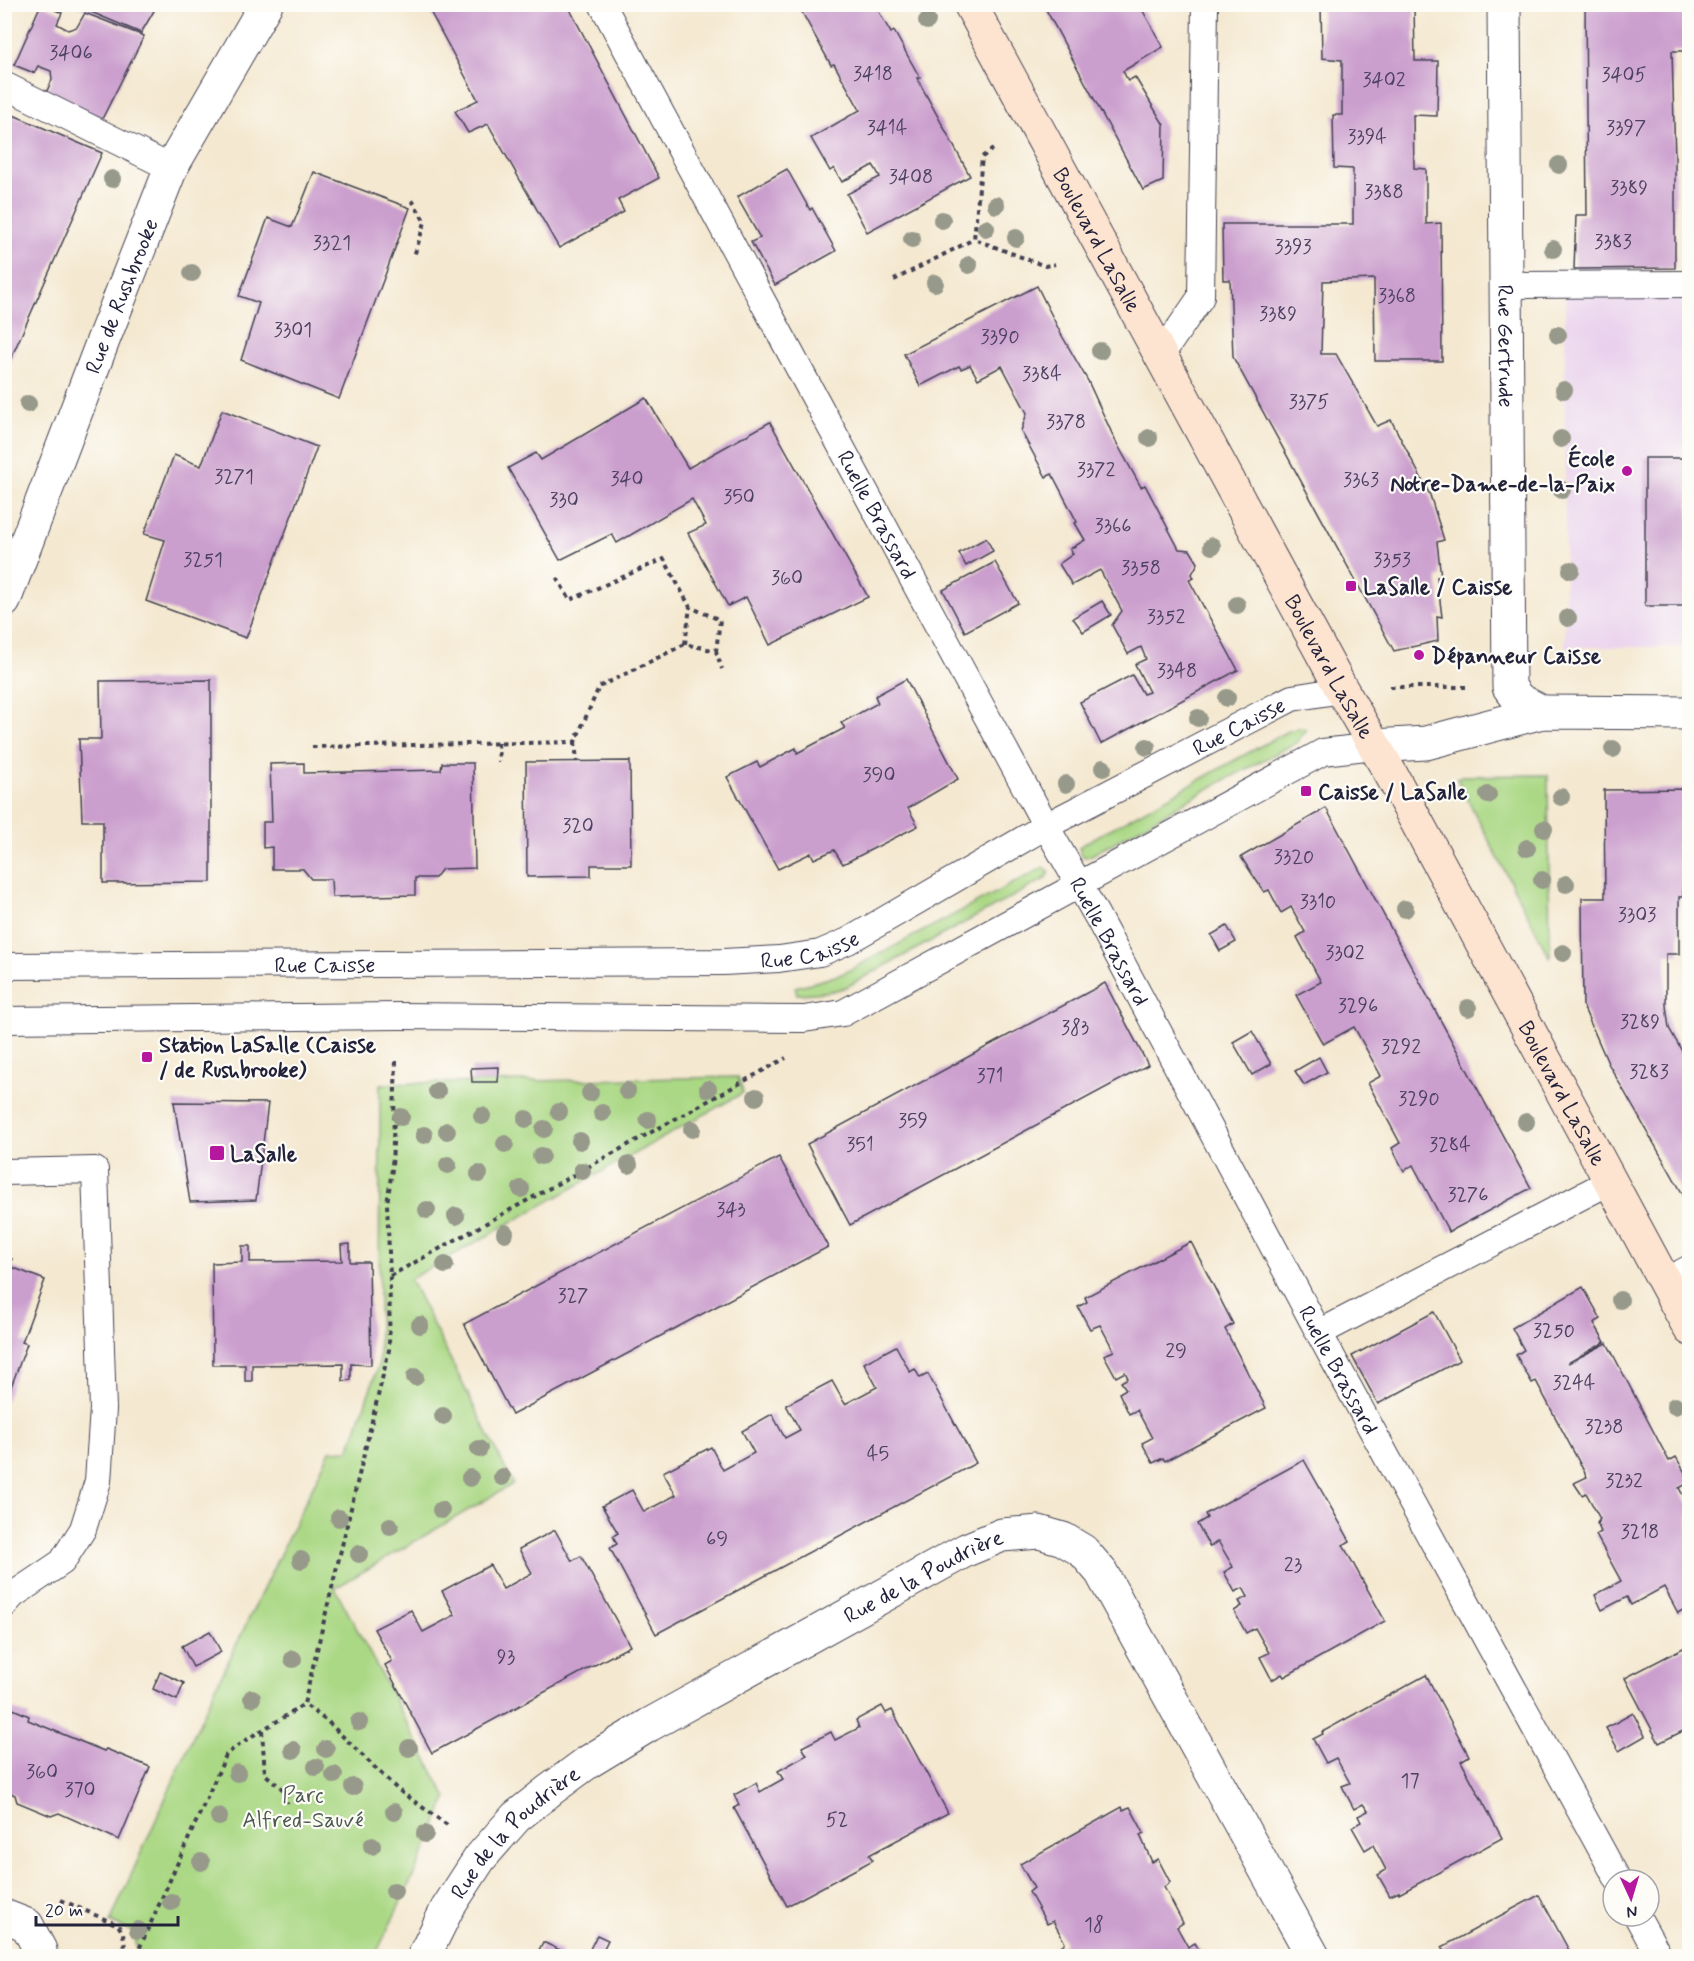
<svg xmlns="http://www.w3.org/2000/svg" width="1694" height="1961" font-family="Mynerve,sans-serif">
  <rect width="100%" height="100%" fill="#fdfcf7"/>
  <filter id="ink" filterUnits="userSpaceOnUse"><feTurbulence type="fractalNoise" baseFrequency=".0167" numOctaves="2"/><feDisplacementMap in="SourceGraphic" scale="12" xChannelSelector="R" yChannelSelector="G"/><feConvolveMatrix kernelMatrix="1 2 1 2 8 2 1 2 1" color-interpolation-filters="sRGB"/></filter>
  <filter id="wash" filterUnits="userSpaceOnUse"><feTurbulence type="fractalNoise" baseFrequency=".008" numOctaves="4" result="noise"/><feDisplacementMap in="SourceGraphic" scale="24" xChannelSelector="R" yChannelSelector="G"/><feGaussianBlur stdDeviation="1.35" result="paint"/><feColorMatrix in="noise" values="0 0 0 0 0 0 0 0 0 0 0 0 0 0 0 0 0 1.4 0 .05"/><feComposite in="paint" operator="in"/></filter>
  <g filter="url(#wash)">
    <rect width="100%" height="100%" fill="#f4e8d0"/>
    <path fill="#e9d1ed" d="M1565 295 1689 296V647H1565Z"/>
    <g fill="#aad884" stroke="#667d60" stroke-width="1.5">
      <path d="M1299 728 1306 729V731L1296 743 1204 791 1090 856 1085 857 1081 855 1079 848 1083 844 1286 732Z"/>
      <path d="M1548 775 1550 958 1457 779 1461 776Z"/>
      <path d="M1044 867 1049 872 1045 879 848 986C832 993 815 993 797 994L795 987C811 983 828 979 844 973Z"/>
      <path d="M738 1077 743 1093 410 1279 513 1484 335 1588 447 1798 426 1849 375 1956H138L133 1932 110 1922 210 1699 330 1451 349 1450 379 1364 380 1084Z"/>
    </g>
    <g id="blocks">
      <g fill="#ca9ecd">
        <path d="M41 4 62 13 57 24 68 30 77 27 85 13 144 36 102 119 46 93 52 80 51 71 38 66 34 73 14 65Z"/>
        <path d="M72 4H158L141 33Z"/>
        <path d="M426 4H567L659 178 618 200 624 212 559 248 488 124 468 133 455 111 478 100Z"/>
        <path d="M1043 4H1139L1163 47 1123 71 1128 81 1135 77 1164 125 1163 181 1143 190Z"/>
        <path d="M1321 4H1414L1415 61H1438L1437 116 1413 115 1414 168 1426 169V224L1441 223 1442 361H1375L1374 279 1323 281 1321 354H1336L1377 426 1391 420 1430 495 1444 540 1437 542 1441 577H1437L1442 617 1437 616 1438 641 1394 651 1233 357 1230 280H1223L1222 224H1353V169L1334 168 1333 115H1342V60L1322 58Z"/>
        <path d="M1585 4H1687V51H1672L1675 160V268L1574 269 1576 215H1587Z"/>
        <path d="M798 5H875L891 33 894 31 920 78H917L970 176 867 232 847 194 880 177 875 168 873 165 842 182 834 168 830 171 811 138 860 110 834 64 831 65Z"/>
        <path d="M4 111 102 153 4 374Z"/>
        <path d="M787 169 810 210 812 208 836 251 775 285 751 242 760 238 737 197Z"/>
        <path d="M314 172 410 208 339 399 241 360 259 303 239 296 268 218 292 227Z"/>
        <path d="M1037 286 1061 334 1088 381 1115 440 1141 487 1145 485 1179 549 1190 550 1198 563 1192 574 1194 578 1189 580 1238 670 1101 744 1080 702 1132 675 1143 694 1149 692 1135 664 1146 659 1141 647 1128 654 1112 625 1122 611 1100 570 1072 585 1059 564 1073 554 1070 549 1085 540 1075 523 1077 522 1052 474 1046 477 1021 431 1027 413 1002 366 978 379 970 365 961 369 959 366 920 386 904 354Z"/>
        <path d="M646 398 688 468 770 422 868 597 770 645 746 597 728 606 688 533 706 525 692 499 617 543 612 534 560 560 508 468 536 453 541 460Z"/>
        <path d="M222 410 317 447 246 638 146 601 165 540 144 534 174 455 201 466Z"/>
        <rect x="1645" y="458" width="44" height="148"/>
        <path d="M986 538 993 551 966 566 959 553Z"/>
        <path d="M995 562 1018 603 965 632 943 590Z"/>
        <path d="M1102 601 1111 615 1083 632 1073 618Z"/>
        <path d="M906 679 958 779 908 808 918 826 843 864 834 850 814 859 811 853 778 869 727 777 757 762 760 767 796 748 797 753 845 728 841 723 878 703 875 696Z"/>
        <path d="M211 680V882L103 883V821H82L79 739H101L100 681Z"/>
        <path d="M630 761 631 865H591V876L527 877 526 762Z"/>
        <path d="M304 763V773L441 770 442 763H473L475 868 442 869 435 878H415V895L332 897 331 879H311L303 869H272V847L263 848V822H272L270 764Z"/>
        <path d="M1689 789V890H1683V897H1679V954H1666V1005L1669 1028 1689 1064V1205L1608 1063 1583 1006 1582 898H1605L1604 790Z"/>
        <path d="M1326 808 1531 1188 1449 1232 1413 1165 1404 1171 1392 1148 1400 1143 1368 1083 1381 1076 1354 1027 1323 1044 1296 995 1321 982 1297 937 1305 932 1291 907 1281 913 1269 890 1264 892 1241 857Z"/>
        <path d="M1227 926 1236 942 1220 951 1211 935Z"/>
        <path d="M1105 983 1148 1065 850 1225 807 1144Z"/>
        <path d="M1252 1031 1271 1064 1252 1075 1233 1042Z"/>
        <path d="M1319 1057 1327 1072 1304 1085 1295 1071Z"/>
        <path d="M499 1067 498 1082H472L471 1068Z"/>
        <path d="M174 1102 268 1103 256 1200 190 1202Z"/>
        <path d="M779 1157 828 1247 512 1415 464 1324Z"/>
        <path d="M1191 1242 1233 1324 1225 1329 1266 1408 1165 1461 1163 1458 1153 1463 1142 1443 1152 1438 1137 1410 1129 1414 1119 1393 1126 1389 1121 1382 1128 1378 1125 1372 1116 1377 1104 1355 1114 1351 1100 1325 1090 1329 1078 1307 1087 1302 1085 1297Z"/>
        <path d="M350 1244V1262H369L371 1365 351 1364V1380L343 1381V1364L252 1365V1381H245V1365H213L212 1263 242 1262V1246H250V1262L342 1261 341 1245Z"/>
        <path d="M4 1257 12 1259 9 1266 45 1280 22 1342 27 1344 5 1403Z"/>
        <path d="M1583 1287 1601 1319 1594 1323 1605 1342 1568 1363 1607 1343 1669 1461 1676 1457 1689 1480V1483L1679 1488 1687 1502 1689 1501V1606L1678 1613 1664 1587 1631 1605 1627 1597 1602 1610 1595 1595 1621 1581 1596 1535 1601 1532 1597 1523 1600 1519 1586 1493 1582 1495 1574 1483 1587 1477 1536 1381 1532 1383 1516 1355 1524 1350 1512 1328Z"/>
        <path d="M1434 1312 1460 1360 1378 1404 1352 1356Z"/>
        <path d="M896 1346 910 1372 915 1369 920 1378 928 1374 976 1463 656 1634 610 1548 617 1544 613 1536 618 1533 602 1506 632 1490 644 1512 676 1495 663 1472 711 1447 723 1470 754 1453 742 1431 772 1414 785 1438 800 1430 786 1405 832 1381 845 1404 877 1387 864 1363Z"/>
        <path d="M1304 1460 1350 1541 1343 1545 1385 1621 1284 1677 1282 1674 1272 1680 1260 1657 1269 1653 1255 1628 1246 1633 1234 1611 1242 1606 1239 1601 1248 1597 1243 1588 1235 1592 1224 1572 1233 1567 1218 1541 1210 1547 1197 1524 1207 1518 1205 1514Z"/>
        <path d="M555 1530 572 1561 581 1556 630 1646 432 1753 385 1665 392 1661 374 1629 411 1610 423 1632 455 1615 442 1591 490 1565 503 1589 532 1573 519 1549Z"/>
        <path d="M210 1631 221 1652 193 1667 182 1646Z"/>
        <path d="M1689 1645V1728L1659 1743 1625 1678Z"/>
        <path d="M160 1672 184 1683 177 1700 153 1689Z"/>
        <path d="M1426 1675 1469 1756 1461 1761 1502 1838 1399 1894V1892L1390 1896 1378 1875 1386 1870 1373 1845 1365 1850 1352 1827 1361 1822 1358 1816 1368 1811 1363 1804 1354 1809 1342 1786 1350 1783 1336 1758 1326 1763 1313 1739 1323 1734 1322 1732Z"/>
        <path d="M4 1705 29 1716 28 1720 104 1751 106 1749 150 1767 119 1840 59 1813 51 1816 17 1802 15 1795 4 1790Z"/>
        <path d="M882 1706 886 1713 892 1710 948 1813 869 1855 873 1860 787 1906 734 1808 739 1805 734 1795 756 1783 760 1792 783 1779 778 1771 807 1755 802 1747 831 1732 835 1740 859 1728 856 1720Z"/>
        <path d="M1633 1713 1645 1736 1619 1751 1606 1728Z"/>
        <path d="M1122 1807 1123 1810 1130 1807 1144 1833 1140 1835 1152 1862 1158 1859 1170 1882 1164 1887 1183 1923 1177 1927 1188 1947 1195 1943 1203 1956H1063L1058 1948 1065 1943 1053 1921 1047 1924 1029 1892 1034 1888 1020 1864Z"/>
        <path d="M1539 1895 1572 1956H1432L1444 1950 1442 1947Z"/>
        <path d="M597 1935 608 1940 600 1956 589 1951Z"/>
        <path d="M543 1942 562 1951 560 1956H536Z"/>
      </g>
    </g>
  </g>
  <g filter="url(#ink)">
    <use href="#blocks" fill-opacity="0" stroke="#424051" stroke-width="1.5"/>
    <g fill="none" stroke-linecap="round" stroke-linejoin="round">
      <defs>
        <g id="lane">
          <path id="s1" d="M602 4 1046 826 1097 916 1319 1333 1618 1880"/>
          <path d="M4 85 171 168"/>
          <path d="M1505 285 1690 284"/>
          <path d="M1161 355 1201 297 1205 4"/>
          <path id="s2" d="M4 966 723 962 779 959 820 953 848 941 1046 826 1292 698 1342 690"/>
          <path d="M4 1020 398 1016 804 1019 843 1013 1323 752 1374 746"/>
          <path d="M4 1172 95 1170 103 1409 98 1481 83 1529 62 1562 13 1595 4 1605"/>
          <path d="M1664 1282 1690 1268"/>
          <path d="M1319 1333 1609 1182"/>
          <path d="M1637 1916 1659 1956"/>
        </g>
        <g id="street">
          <path id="s3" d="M1504 4 1509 687 1519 700 1542 712"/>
          <path id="s4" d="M4 601 104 338 171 168 266 4"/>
          <path d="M1374 746 1426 743 1542 712 1690 713"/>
          <path d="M4 1916 27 1925 40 1950V1956"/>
          <path id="s5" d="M424 1956 447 1909 480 1858 516 1817 550 1790 588 1762 649 1725 966 1550 1002 1535 1039 1532 1063 1539 1083 1551 1101 1572 1313 1956"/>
        </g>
        <g id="secondary">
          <path id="s6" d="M970 4 1342 690 1392 776 1690 1329"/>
        </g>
      </defs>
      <use href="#lane" stroke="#424051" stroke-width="28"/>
      <use href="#street" stroke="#424051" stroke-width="35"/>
      <use href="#secondary" stroke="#424051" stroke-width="35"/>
      <g stroke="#424051" stroke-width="4" stroke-dasharray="4.5 4.5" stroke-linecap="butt">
        <path d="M993 149 982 157 974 239 1045 266 1055 264"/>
        <path d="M412 200 425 222 414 256"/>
        <path d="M894 280 974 239"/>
        <path d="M557 578 570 600 664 559 690 607 720 620 716 651"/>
        <path d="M685 644 690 607"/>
        <path d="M1390 687H1466"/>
        <path d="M575 742 577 762"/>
        <path d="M498 743 499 762"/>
        <path d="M312 747 575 742 599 687 685 644 716 651 722 669"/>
        <path d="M396 1061 392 1169 387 1204 390 1276 389 1350 304 1704 328 1722 397 1789 450 1827"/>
        <path d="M390 1276 786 1058"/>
        <path d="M262 1731 265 1774 288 1794 287 1803"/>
        <path d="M61 1900 118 1925 123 1933 126 1956"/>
        <path d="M136 1956 226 1755C249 1735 279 1722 304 1704"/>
      </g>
      <use href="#lane" stroke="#fff" stroke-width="26"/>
      <use href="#street" stroke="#fff" stroke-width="33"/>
      <use href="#secondary" stroke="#fde4d0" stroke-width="33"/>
    </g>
    <g fill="#97998a">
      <circle cx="927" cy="21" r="9"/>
      <circle cx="1559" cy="165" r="9"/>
      <circle cx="112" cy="179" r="9"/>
      <circle cx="996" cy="205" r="9"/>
      <circle cx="942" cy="220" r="9"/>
      <circle cx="986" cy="228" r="9"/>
      <circle cx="1016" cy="238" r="9"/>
      <circle cx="912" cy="239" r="9"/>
      <circle cx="1553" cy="249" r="9"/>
      <circle cx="969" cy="265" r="9"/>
      <circle cx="192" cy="273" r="9"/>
      <circle cx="935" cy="283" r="9"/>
      <circle cx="1558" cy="335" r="9"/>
      <circle cx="1100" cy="351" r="9"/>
      <circle cx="1564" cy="390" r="9"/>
      <circle cx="28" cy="404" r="9"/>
      <circle cx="1149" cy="438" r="9"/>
      <circle cx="1561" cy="439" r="9"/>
      <circle cx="1562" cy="490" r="9"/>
      <circle cx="1212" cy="546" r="9"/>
      <circle cx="1571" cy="570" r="9"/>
      <circle cx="1237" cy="605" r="9"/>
      <circle cx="1568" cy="618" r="9"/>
      <circle cx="1227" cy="698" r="9"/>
      <circle cx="1198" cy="718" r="9"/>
      <circle cx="1147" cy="747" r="9"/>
      <circle cx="1613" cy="749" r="9"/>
      <circle cx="1103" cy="768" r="9"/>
      <circle cx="1066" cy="784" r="9"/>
      <circle cx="1488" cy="795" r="9"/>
      <circle cx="1561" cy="797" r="9"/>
      <circle cx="1544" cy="829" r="9"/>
      <circle cx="1527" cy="848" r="9"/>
      <circle cx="1542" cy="880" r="9"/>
      <circle cx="1566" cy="884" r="9"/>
      <circle cx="1405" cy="909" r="9"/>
      <circle cx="1563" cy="953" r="9"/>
      <circle cx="1468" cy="1008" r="9"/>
      <circle cx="708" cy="1089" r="9"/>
      <circle cx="437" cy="1091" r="9"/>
      <circle cx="627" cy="1091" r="9"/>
      <circle cx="590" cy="1093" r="9"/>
      <circle cx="756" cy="1097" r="9"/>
      <circle cx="559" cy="1112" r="9"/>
      <circle cx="602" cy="1113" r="9"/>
      <circle cx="482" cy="1116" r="9"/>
      <circle cx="401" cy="1117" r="9"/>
      <circle cx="526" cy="1119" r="9"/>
      <circle cx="648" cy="1120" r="9"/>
      <circle cx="1526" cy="1122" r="9"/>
      <circle cx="544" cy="1129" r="9"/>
      <circle cx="692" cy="1129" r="9"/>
      <circle cx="447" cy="1131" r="9"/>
      <circle cx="424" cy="1135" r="9"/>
      <circle cx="580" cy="1141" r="9"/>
      <circle cx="505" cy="1144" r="9"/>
      <circle cx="541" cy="1156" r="9"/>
      <circle cx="448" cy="1165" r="9"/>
      <circle cx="629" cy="1165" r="9"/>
      <circle cx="582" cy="1171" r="9"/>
      <circle cx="479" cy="1174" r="9"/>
      <circle cx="521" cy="1189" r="9"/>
      <circle cx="427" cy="1210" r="9"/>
      <circle cx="456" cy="1216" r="9"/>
      <circle cx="505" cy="1233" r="9"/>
      <circle cx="445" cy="1265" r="9"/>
      <circle cx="1620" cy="1300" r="9"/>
      <circle cx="420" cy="1325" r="9"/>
      <circle cx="415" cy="1377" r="9"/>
      <circle cx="1675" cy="1406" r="9"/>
      <circle cx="443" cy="1416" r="9"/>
      <circle cx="479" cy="1449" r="9"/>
      <circle cx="502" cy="1477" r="9"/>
      <circle cx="470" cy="1478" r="9"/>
      <circle cx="441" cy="1510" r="9"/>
      <circle cx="339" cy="1518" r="9"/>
      <circle cx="390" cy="1526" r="9"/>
      <circle cx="359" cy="1554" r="9"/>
      <circle cx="301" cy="1560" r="9"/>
      <circle cx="293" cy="1659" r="9"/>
      <circle cx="252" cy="1698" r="9"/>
      <circle cx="359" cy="1722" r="9"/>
      <circle cx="409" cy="1748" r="9"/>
      <circle cx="326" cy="1749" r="9"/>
      <circle cx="293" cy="1750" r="9"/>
      <circle cx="316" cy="1767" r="9"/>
      <circle cx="237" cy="1773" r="9"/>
      <circle cx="334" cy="1775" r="9"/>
      <circle cx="353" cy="1787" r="9"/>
      <circle cx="394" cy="1812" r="9"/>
      <circle cx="219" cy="1817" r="9"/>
      <circle cx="425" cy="1834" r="9"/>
      <circle cx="372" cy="1846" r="9"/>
      <circle cx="201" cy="1862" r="9"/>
      <circle cx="394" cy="1891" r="9"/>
      <circle cx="171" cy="1902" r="9"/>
      <circle cx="138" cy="1930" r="9"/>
    </g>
  </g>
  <g fill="#b5179e" stroke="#fdfcf7" stroke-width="2">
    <circle cx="1627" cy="471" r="6"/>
    <rect x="1345" y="580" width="12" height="12" rx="3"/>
    <circle cx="1419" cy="655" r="6"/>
    <rect x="1300" y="785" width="12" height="12" rx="3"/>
    <rect x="141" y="1051" width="12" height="12" rx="3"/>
    <rect x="209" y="1145" width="16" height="16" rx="3"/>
  </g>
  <g text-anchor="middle" stroke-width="4.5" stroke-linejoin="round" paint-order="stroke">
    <g font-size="20" fill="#4c4160">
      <text x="71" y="59">3406</text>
      <text x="873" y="80">3418</text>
      <text x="1624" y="81">3405</text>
      <text x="1384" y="86">3402</text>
      <text x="887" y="134">3414</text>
      <text x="1626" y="134">3397</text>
      <text x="1367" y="143">3394</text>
      <text x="911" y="183">3408</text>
      <text x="1629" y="194">3389</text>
      <text x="1384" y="198">3388</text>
      <text x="1613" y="248">3383</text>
      <text x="332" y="249">3321</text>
      <text x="1293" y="253">3393</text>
      <text x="1397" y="302">3368</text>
      <text x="1278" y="320">3389</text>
      <text x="293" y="336">3301</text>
      <text x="1000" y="343">3390</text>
      <text x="1042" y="380">3384</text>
      <text x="1309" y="408">3375</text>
      <text x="1066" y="428">3378</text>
      <text x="1096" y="476">3372</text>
      <text x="234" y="483">3271</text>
      <text x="627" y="485">340</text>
      <text x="1361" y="486">3363</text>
      <text x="739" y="503">350</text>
      <text x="564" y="506">330</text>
      <text x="1113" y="532">3366</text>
      <text x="203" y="566">3251</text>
      <text x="1392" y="566">3353</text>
      <text x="1141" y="574">3358</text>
      <text x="787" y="584">360</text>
      <text x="1166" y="623">3352</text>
      <text x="1177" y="677">3348</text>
      <text x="879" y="781">390</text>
      <text x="578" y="832">320</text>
      <text x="1294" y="863">3320</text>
      <text x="1318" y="908">3310</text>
      <text x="1637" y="921">3303</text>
      <text x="1345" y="959">3302</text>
      <text x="1358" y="1012">3296</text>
      <text x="1640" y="1028">3289</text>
      <text x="1075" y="1034">383</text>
      <text x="1401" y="1053">3292</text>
      <text x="1649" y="1078">3283</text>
      <text x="990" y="1082">371</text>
      <text x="1419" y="1105">3290</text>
      <text x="913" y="1127">359</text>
      <text x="860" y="1151">351</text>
      <text x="1450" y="1151">3284</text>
      <text x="1468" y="1201">3276</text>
      <text x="731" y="1216">343</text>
      <text x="573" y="1302">327</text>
      <text x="1554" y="1337">3250</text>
      <text x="1176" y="1357">29</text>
      <text x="1574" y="1389">3244</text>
      <text x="1604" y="1433">3238</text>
      <text x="878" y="1460">45</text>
      <text x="1624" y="1487">3232</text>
      <text x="1640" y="1538">3218</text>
      <text x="717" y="1545">69</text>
      <text x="1293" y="1571">23</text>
      <text x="506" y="1663">93</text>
      <text x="42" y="1778">360</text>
      <text x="1410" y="1787">17</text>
      <text x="80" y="1796">370</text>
      <text x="837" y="1826">52</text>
      <text x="1094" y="1931">18</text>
    </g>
    <g font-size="22" fill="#22223b" stroke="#fdfcf7">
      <text dy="8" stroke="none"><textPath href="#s6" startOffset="268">Boulevard LaSalle</textPath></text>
      <text dy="8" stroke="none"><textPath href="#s4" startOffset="327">Rue de Rushbrooke</textPath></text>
      <text dy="8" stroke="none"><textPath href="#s3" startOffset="342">Rue Gertrude</textPath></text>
      <text dy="8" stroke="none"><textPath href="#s1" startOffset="580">Ruelle Brassard</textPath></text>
      <text dy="8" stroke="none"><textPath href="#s6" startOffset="754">Boulevard LaSalle</textPath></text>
      <text dy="8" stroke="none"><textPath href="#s2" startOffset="1293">Rue Caisse</textPath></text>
      <text dy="8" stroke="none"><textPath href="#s1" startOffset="1066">Ruelle Brassard</textPath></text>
      <text dy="8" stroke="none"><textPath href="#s2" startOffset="807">Rue Caisse</textPath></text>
      <text dy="8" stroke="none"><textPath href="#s2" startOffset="321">Rue Caisse</textPath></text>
      <text dy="8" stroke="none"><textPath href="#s6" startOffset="1240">Boulevard LaSalle</textPath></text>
      <text dy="8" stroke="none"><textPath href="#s1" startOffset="1552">Ruelle Brassard</textPath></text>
      <text dy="8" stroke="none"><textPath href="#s5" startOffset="642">Rue de la Poudrière</textPath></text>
      <text dy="8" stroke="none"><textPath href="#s5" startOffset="156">Rue de la Poudrière</textPath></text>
    </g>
    <g font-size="22" font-weight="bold" fill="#22223b" stroke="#fdfcf7" text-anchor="start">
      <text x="1615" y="466" text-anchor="end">École<tspan x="1615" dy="25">Notre-Dame-de-la-Paix</tspan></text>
      <text x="1363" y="594">LaSalle / Caisse</text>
      <text x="1431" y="663">Dépanneur Caisse</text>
      <text x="1318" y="799">Caisse / LaSalle</text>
      <text x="159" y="1052">Station LaSalle (Caisse<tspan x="159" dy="25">/ de Rushbrooke)</tspan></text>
      <text x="230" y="1161">LaSalle</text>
    </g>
    <g font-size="22" fill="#4b5951" stroke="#fdfcf7">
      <text x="303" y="1802">Parc<tspan x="303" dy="25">Alfred-Sauvé</tspan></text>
    </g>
  </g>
  <rect width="1694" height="1961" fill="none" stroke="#fdfcf7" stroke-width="24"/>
  <g transform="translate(1631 1898) rotate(176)"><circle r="28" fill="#fdfcf7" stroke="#a5a5ac" stroke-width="1.5"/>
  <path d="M0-4.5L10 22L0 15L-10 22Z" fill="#b5179e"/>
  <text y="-9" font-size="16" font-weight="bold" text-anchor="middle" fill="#22223b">N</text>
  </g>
  <path d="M36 1916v9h142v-9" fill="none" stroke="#22223b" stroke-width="3"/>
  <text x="45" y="1916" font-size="18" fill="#22223b" stroke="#fdfcf7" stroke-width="4.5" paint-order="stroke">20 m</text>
</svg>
